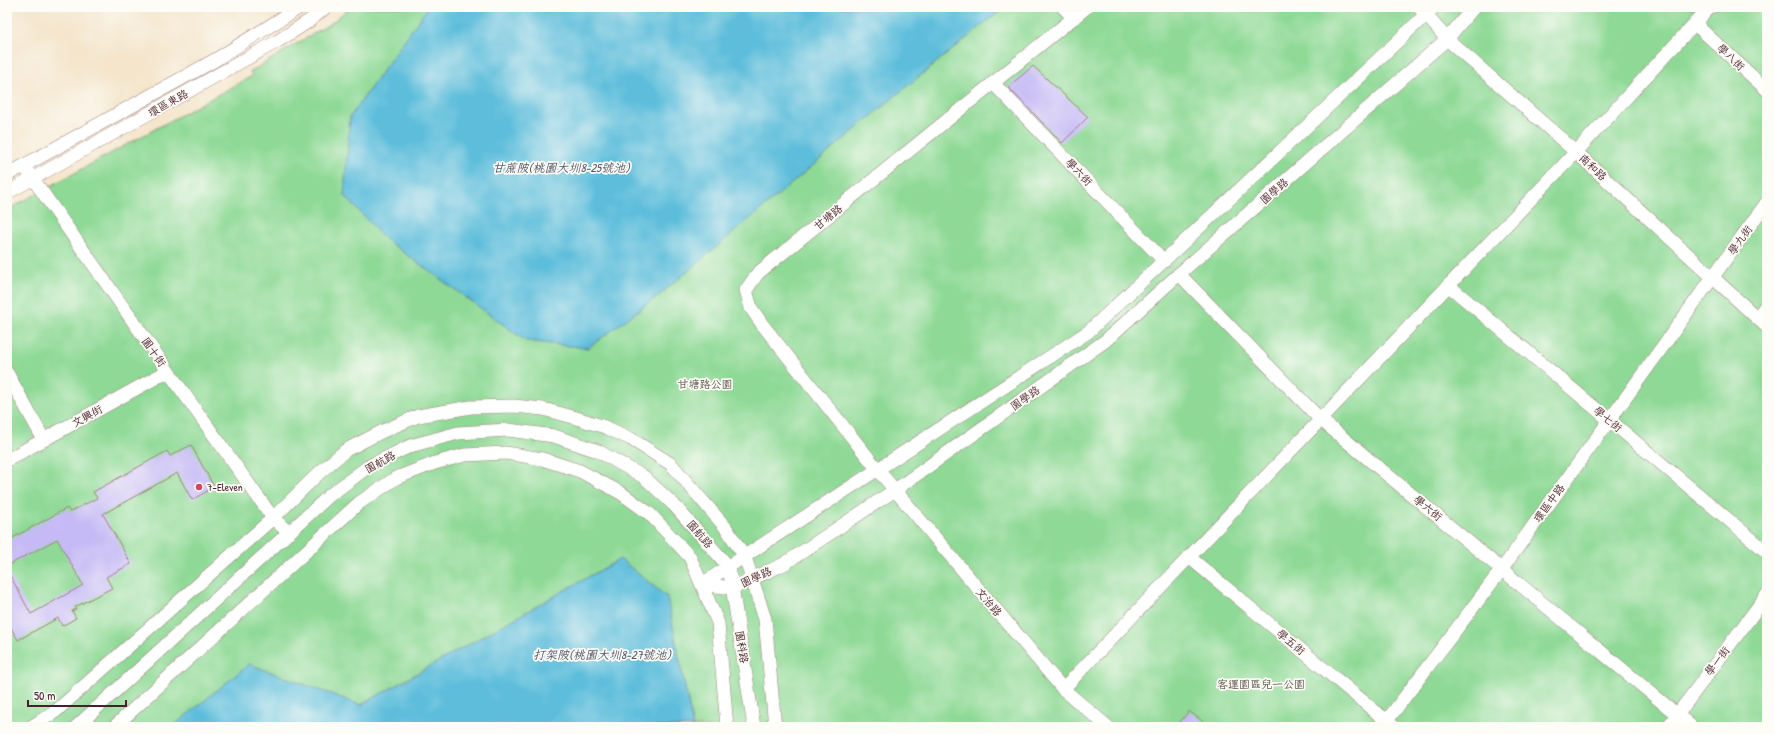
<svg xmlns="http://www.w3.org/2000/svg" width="1774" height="734" font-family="'Patrick Hand','LXGW WenKai TC',sans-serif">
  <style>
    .green { fill: #8ed995; stroke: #6c7c60 }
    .water { fill: #5dbddb; stroke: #546e83 }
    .building { fill: #c5baf5 }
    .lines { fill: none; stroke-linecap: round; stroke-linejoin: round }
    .minor-casing { stroke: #9f827b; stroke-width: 14 }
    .minor { stroke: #fff; stroke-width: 13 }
    .poi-dot { fill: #d1495b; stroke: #fdfcf7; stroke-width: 1.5 }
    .labels { text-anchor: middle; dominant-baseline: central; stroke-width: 3.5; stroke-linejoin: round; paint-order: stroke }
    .street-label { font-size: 11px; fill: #4a1f2b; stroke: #fdfcf7 }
    .park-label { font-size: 11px; fill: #5e574b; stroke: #fdfcf7 }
    .poi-label { font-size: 11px; fill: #4a1f2b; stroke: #fdfcf7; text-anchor: start }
    .water-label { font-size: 12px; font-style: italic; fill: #515669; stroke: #fdfcf7 }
  </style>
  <rect width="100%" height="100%" fill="#fdfcf7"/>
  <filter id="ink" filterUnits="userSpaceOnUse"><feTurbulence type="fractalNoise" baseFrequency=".025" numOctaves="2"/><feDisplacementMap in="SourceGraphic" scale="8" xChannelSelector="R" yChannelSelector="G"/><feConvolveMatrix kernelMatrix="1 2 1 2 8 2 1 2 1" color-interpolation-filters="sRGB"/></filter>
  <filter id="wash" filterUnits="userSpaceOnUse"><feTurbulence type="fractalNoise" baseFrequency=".012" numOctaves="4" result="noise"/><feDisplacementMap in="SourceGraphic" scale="16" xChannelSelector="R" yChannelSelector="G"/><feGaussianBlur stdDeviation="0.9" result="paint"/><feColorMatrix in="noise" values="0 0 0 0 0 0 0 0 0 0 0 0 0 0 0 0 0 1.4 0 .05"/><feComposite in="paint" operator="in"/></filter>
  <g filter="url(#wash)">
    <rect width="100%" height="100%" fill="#f4e5cb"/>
    <!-- green -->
    <path class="green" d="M 350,7 L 1767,7 L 1767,727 L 7,727 L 7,210 L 252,76 L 250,72 L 334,21 Z"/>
    <!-- water -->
    <g class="water">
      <path d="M 428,7 L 1005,7 L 894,97 L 663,292 L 588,348 L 526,341 L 385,239 L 344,195 L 350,117 Z"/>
      <path d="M 620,559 L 667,597 L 693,727 L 172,727 L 249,664 L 361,705 Z"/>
    </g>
    <g id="blocks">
      <!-- building -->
      <g class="building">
        <path d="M 1033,66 L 1088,117 L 1062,143 L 1008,87 Z"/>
        <path d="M 191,445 L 214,487 L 192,500 L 177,473 L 103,514 L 131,564 L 106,577 L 112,588 L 75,607 L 76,609 L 72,611 L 76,618 L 62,626 L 58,618 L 18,640 L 7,621 L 7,570 L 31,614 L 83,585 L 57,539 L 7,566 L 7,541 L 67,508 L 70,512 L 97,498 L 93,492 L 167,451 L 170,456 Z"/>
        <path d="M 1189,711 L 1210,727 L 1176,727 Z"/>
      </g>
    </g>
  </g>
  <g filter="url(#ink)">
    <use href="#blocks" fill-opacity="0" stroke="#9f827b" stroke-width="1"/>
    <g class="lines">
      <defs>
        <g id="minor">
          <path d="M 1063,7 L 1074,18"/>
          <path d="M 1087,7 L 758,273 L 746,290 L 751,308 L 762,324 L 878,470 L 1063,689 L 1108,727"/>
          <path d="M 1419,7 L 1447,39 L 1576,152 L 1767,327"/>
          <path d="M 1695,24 L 1767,90"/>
          <path d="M 993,83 L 1164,261"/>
          <path d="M 24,166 L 168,371 L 273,518 L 289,533"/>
          <path d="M 7,175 L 215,60 L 300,7"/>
          <path d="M 7,193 L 278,41 L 309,21 L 326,7"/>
          <path d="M 1179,274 L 1320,419 L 1692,727"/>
          <path d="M 1448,285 L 1767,552"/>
          <path d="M 1757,318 L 1767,304"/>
          <path d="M 7,373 L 44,440"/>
          <path d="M 7,460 L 168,371"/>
          <path d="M 1189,557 L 1394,727"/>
          <path d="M 702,584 L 732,588 L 784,564 L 895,490 L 1105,341 L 1179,274 L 1447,39 L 1474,7"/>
          <path d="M 702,584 L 1088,332 L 1434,7"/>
          <path d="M 1063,689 L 1576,152 L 1710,7"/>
          <path d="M 31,727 L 56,711 L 273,518 L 319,473 L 346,450 L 383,431 L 418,416 L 471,407 L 514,406 L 543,409 L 573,417 L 605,427 L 631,439 L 671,464 L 726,528 L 745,557 L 765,619 L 775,727"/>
          <path d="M 76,727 L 330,495 L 369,466 L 410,446 L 458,433 L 508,430 L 554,436 L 598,451 L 644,477 L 674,505 L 729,567 L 754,727"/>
          <path d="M 114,727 L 359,503 L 396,478 L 435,463 L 465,455 L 506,453 L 542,459 L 580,471 L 621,493 L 650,514 L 690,557 L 718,623 L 727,727"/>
          <path d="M 1382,727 L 1502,569 L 1767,202"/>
          <path d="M 1668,727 L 1767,595"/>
        </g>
      </defs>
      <!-- minor casing -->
      <use href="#minor" class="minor-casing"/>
      <!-- minor -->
      <use href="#minor" class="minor"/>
    </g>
  </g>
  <!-- markers -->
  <circle class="poi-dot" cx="199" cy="487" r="4"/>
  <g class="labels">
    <!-- street labels -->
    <g class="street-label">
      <text transform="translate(1731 57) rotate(43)">學八街</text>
      <text transform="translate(168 103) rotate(-29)">環區東路</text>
      <text transform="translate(1593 167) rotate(43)">南和路</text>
      <text transform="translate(1079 172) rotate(46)">學六街</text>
      <text transform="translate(1274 191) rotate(-41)">園學路</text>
      <text transform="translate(828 217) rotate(-39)">甘塘路</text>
      <text transform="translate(1740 240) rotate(-55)">學九街</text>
      <text transform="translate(154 352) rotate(55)">園十街</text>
      <text transform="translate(1025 398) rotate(-35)">園學路</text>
      <text transform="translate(87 416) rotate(-29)">文興街</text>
      <text transform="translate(1608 419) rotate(40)">學七街</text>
      <text transform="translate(380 462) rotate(-29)">園航路</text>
      <text transform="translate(1549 503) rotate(-54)">環區中路</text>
      <text transform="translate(1428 508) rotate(39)">學六街</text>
      <text transform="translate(700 534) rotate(49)">園航路</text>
      <text transform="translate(756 577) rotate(-25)">園學路</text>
      <text transform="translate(989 602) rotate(50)">文治路</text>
      <text transform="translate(1291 642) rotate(40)">學五街</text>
      <text transform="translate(742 647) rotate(81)">園科路</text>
      <text transform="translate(1717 661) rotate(-53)">學一街</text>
    </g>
    <!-- park labels -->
    <g class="park-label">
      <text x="705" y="384">甘塘路公園</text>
      <text x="1261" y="684">客運園區兒一公園</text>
    </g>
    <!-- poi labels -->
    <g class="poi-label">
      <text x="207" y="487">7-Eleven</text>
    </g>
    <!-- water labels -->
    <g class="water-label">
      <text x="561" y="167">甘蔗陂(桃園大圳8-25號池)</text>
      <text x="602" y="654">打架陂(桃園大圳8-27號池)</text>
    </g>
  </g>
  <!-- margin -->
  <rect width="1774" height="734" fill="none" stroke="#fdfcf7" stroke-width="24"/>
  <!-- scale -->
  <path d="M28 700v6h98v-6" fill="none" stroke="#4a1f2b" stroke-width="2"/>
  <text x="34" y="700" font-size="12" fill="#4a1f2b" stroke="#fdfcf7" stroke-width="3" paint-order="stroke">50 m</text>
</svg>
